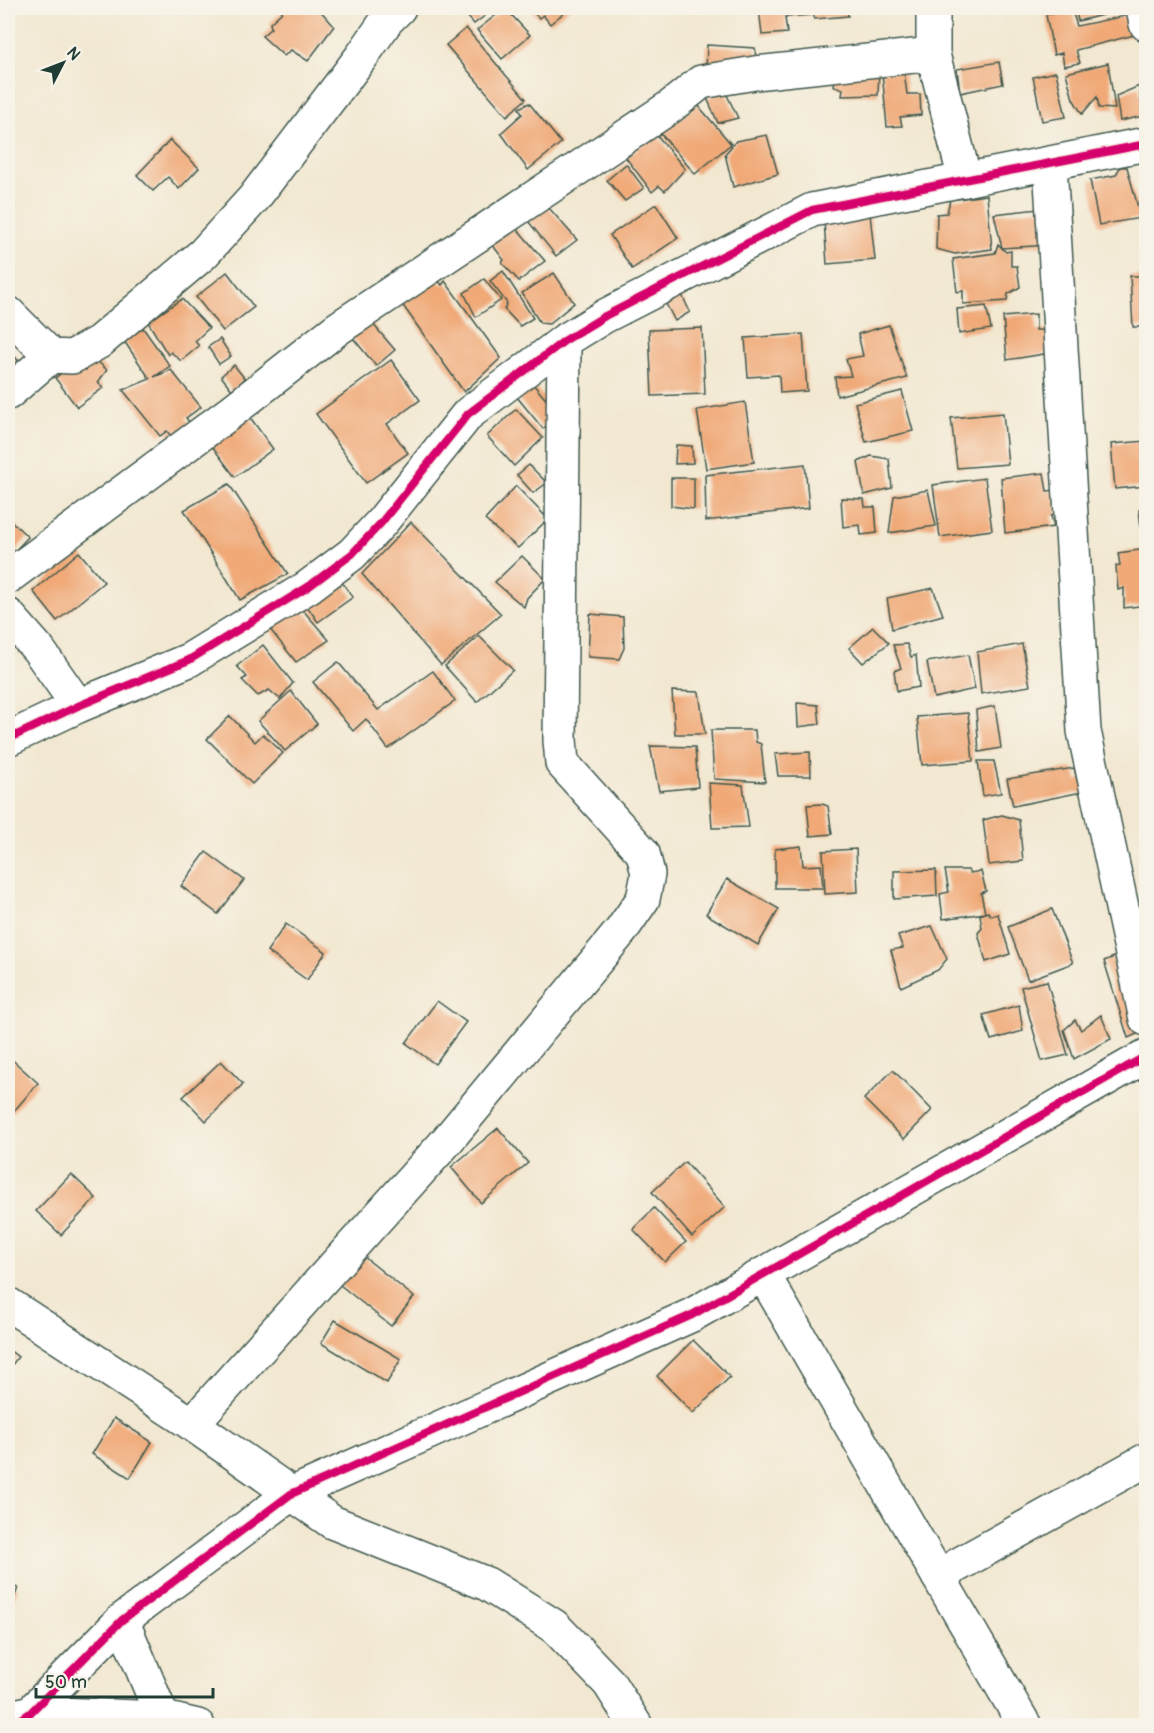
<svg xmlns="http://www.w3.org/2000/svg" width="1154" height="1733" font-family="Pangolin,sans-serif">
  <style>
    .building { fill: #f0a977 }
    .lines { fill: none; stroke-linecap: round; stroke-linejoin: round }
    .minor-casing { stroke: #3f574c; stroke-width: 36 }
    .minor { stroke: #fff; stroke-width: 33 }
    .cycleway-casing { stroke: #f7f3e8; stroke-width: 11 }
    .cycleway { stroke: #d6006c; stroke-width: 8 }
  </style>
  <rect width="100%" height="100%" fill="#f7f3e8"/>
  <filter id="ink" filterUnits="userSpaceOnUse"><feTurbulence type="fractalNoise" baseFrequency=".0167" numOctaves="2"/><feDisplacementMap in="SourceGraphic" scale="12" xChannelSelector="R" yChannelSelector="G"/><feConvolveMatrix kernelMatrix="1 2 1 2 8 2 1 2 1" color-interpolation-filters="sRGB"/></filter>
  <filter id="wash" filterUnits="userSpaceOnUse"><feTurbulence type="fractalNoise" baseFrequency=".008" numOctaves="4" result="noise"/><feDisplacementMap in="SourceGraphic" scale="24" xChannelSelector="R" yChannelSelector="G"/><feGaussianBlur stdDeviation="1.35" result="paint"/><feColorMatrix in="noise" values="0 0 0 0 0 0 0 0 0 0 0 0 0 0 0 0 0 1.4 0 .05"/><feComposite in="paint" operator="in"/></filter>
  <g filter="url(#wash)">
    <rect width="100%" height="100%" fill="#f2e8d1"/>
    <g id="blocks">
      <!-- building -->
      <g class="building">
        <path d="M 284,8 L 318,8 L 334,26 L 308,61 L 291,50 L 284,56 L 262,36 L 271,28 L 270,23 L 281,13 Z"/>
        <path d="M 460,8 L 495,8 L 474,24 Z"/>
        <path d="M 505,8 L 530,35 L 502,59 L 477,30 Z"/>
        <path d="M 531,8 L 570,8 L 550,24 L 543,15 L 539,18 L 530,9 Z"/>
        <path d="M 759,8 L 811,8 L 811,15 L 785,17 L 787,33 L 762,35 Z"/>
        <path d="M 814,8 L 847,8 L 848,16 L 814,19 Z"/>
        <path d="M 964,8 L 995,8 L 995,11 L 964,9 Z"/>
        <path d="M 1071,8 L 1077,26 L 1139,13 L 1146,32 L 1076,50 L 1080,63 L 1064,66 L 1062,53 L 1054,55 L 1046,15 Z"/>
        <path d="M 1075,8 L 1131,8 L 1078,21 Z"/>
        <path d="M 466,28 L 526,99 L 507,116 L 446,45 Z"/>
        <path d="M 707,45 L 755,48 L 758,60 L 706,71 Z"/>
        <path d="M 999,62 L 1003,84 L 960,93 L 957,69 Z"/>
        <path d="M 1108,63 L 1115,109 L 1099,108 L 1097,97 L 1082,114 L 1073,99 L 1066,73 Z"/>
        <path d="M 836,69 L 879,70 L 878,95 L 842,96 L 843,89 L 834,86 Z"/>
        <path d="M 882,71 L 904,72 L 907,94 L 920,94 L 921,115 L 900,117 L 902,126 L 887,127 Z"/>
        <path d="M 1056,72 L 1066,117 L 1042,121 L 1033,77 Z"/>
        <path d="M 1139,86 L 1143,116 L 1120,121 L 1116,96 Z"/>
        <path d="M 725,91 L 738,118 L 718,123 L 707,98 Z"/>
        <path d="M 529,103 L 561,143 L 528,170 L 501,133 L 522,114 L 519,108 Z"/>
        <path d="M 697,104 L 731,144 L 695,174 L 661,134 Z"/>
        <path d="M 656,134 L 685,169 L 665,191 L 659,186 L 652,192 L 626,158 Z"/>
        <path d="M 767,135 L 778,174 L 733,187 L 725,154 L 736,141 Z"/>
        <path d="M 170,140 L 199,168 L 179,189 L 168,177 L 153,191 L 137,175 Z"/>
        <path d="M 626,164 L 644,188 L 625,201 L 607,180 Z"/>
        <path d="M 1120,167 L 1127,167 L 1141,218 L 1099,225 L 1090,180 L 1116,175 Z"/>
        <path d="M 987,195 L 992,249 L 955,254 L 936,249 L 937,214 L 947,213 L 950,200 Z"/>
        <path d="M 656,204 L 678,238 L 632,269 L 610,235 Z"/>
        <path d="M 546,207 L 550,209 L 577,240 L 556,256 L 528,221 Z"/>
        <path d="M 1048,208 L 1051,245 L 1002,248 L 994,214 Z"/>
        <path d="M 870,214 L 875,260 L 827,264 L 824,221 Z"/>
        <path d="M 513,224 L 545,261 L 519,281 L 502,263 L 504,260 L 491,243 Z"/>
        <path d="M 998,244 L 1006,252 L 1011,251 L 1011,266 L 1017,266 L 1020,287 L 1008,294 L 1007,301 L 963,304 L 963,291 L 957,292 L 953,259 L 995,253 Z"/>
        <path d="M 503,271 L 533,318 L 520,326 L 504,309 L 507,303 L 490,281 Z"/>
        <path d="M 227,272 L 254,307 L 223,331 L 196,297 Z"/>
        <path d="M 554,273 L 574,303 L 549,324 L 540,323 L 522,293 Z"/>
        <path d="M 1130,276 L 1146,276 L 1146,327 L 1133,327 Z"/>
        <path d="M 435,277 L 442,285 L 445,281 L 501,358 L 464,392 L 399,300 Z"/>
        <path d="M 484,279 L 501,300 L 476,317 L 464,293 Z"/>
        <path d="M 682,295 L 690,312 L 675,321 L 665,302 Z"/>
        <path d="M 182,299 L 209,328 L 195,341 L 199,346 L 181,361 L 171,352 L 168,355 L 148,322 Z"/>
        <path d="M 986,306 L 991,329 L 959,334 L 957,309 Z"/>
        <path d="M 1036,314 L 1036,330 L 1054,330 L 1056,352 L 1007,360 L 1003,317 Z"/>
        <path d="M 367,317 L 395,350 L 376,366 L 348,332 Z"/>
        <path d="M 889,325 L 907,378 L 837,396 L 835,377 L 851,376 L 846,359 L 863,356 L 858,334 Z"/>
        <path d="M 143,328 L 170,366 L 154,377 L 171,370 L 201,407 L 186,418 L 190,423 L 172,438 L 167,431 L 160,436 L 123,390 L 150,379 L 124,341 Z"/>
        <path d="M 702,328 L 705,394 L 652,396 L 649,330 Z"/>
        <path d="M 803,334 L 807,391 L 780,393 L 779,375 L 748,377 L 745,338 Z"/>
        <path d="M 220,339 L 231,356 L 219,364 L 208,347 Z"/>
        <path d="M 8,348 L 20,363 L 8,374 Z"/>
        <path d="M 95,359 L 107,370 L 98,382 L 103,388 L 77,407 L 55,378 L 79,360 L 86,370 Z"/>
        <path d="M 391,360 L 420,400 L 387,424 L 408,453 L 366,483 L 316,414 Z"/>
        <path d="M 234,365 L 245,379 L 232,390 L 221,376 Z"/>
        <path d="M 533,384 L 558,414 L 543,429 L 517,397 Z"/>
        <path d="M 902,391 L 913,431 L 866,442 L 855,403 Z"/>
        <path d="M 745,402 L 754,462 L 706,469 L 697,410 Z"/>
        <path d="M 516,409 L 543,438 L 514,466 L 487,436 Z"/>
        <path d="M 247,413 L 273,449 L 235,477 L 208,441 Z"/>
        <path d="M 1003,413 L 1008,464 L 957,468 L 951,418 Z"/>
        <path d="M 1146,441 L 1146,486 L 1115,489 L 1111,444 Z"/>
        <path d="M 676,445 L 692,446 L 693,463 L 675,464 Z"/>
        <path d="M 871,456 L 889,459 L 892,488 L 864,495 L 858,462 Z"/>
        <path d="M 805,464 L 809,508 L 706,521 L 705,475 Z"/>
        <path d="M 529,465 L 547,483 L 533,493 L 517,475 Z"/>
        <path d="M 1044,473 L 1047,491 L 1057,490 L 1057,514 L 1051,516 L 1054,527 L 1005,533 L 1001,478 Z"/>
        <path d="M 671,478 L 694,478 L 694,509 L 671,506 Z"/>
        <path d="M 985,478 L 992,530 L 940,537 L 933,485 Z"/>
        <path d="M 229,484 L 288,574 L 240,600 L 184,510 Z"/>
        <path d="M 516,486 L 548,519 L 518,548 L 485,520 Z"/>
        <path d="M 928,490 L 936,526 L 889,533 L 894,496 Z"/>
        <path d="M 841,498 L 864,499 L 865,507 L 875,507 L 877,533 L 861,535 L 860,525 L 843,527 Z"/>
        <path d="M 1139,510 L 1146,511 L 1146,536 L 1142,536 Z"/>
        <path d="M 8,518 L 28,537 L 13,553 L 8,548 Z"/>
        <path d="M 411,522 L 501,614 L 441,665 L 362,574 Z"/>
        <path d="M 1146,549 L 1146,605 L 1124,608 L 1124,588 L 1118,590 L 1116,566 L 1120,565 L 1118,553 Z"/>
        <path d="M 79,552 L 104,582 L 57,621 L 33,591 Z"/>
        <path d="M 522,556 L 545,579 L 527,598 L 524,607 L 495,582 Z"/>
        <path d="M 340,580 L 353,597 L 318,622 L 305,603 Z"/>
        <path d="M 933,588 L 943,615 L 892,629 L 887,598 Z"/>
        <path d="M 301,608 L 329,640 L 296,662 L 269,628 Z"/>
        <path d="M 590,614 L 623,617 L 624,648 L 619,659 L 588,657 Z"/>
        <path d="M 873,627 L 889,643 L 863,663 L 849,648 Z"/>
        <path d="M 479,636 L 513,670 L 477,702 L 445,666 Z"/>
        <path d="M 907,644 L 911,657 L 916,655 L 919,687 L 897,691 L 894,671 L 901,668 L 893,645 Z"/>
        <path d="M 1022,644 L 1030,686 L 981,694 L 977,652 Z"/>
        <path d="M 263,645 L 293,683 L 280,699 L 269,690 L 258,696 L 242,680 L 247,677 L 237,666 Z"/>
        <path d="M 968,655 L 975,689 L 934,698 L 927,662 Z"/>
        <path d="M 338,662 L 378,710 L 433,671 L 455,701 L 388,749 L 366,719 L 353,731 L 313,682 Z"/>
        <path d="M 291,691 L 317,724 L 285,751 L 258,721 Z"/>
        <path d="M 672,691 L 699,692 L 705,734 L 675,734 Z"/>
        <path d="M 797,703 L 818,705 L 820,724 L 798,727 Z"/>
        <path d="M 995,706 L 1001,748 L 979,752 L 976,710 Z"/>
        <path d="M 968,713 L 973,761 L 922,765 L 917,717 Z"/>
        <path d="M 230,716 L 255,742 L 263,734 L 283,753 L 252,784 L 207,739 Z"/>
        <path d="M 711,730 L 755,730 L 756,742 L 761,744 L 765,782 L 714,779 Z"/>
        <path d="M 650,746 L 695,747 L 698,787 L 659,791 Z"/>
        <path d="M 810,752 L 811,776 L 778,776 L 775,754 Z"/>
        <path d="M 978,761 L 994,761 L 1001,793 L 983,796 Z"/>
        <path d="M 1074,768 L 1077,780 L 1084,779 L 1087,791 L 1013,806 L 1007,779 Z"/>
        <path d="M 709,783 L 743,785 L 749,827 L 712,828 Z"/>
        <path d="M 822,804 L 828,806 L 832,834 L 810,836 L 807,805 Z"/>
        <path d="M 1002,815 L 1019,820 L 1023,861 L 989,865 L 983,820 Z"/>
        <path d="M 801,846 L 803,866 L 821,865 L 823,888 L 775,888 L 775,849 Z"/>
        <path d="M 856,849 L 858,892 L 825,894 L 823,851 Z"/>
        <path d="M 206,852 L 244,880 L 218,914 L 181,886 Z"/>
        <path d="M 936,870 L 937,896 L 894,899 L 894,871 Z"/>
        <path d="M 945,870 L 968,870 L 970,873 L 981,871 L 986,891 L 981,893 L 985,913 L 943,919 L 940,894 L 949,892 Z"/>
        <path d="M 727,879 L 779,909 L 758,945 L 706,914 Z"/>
        <path d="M 1052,909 L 1073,963 L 1028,980 L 1008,927 Z"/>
        <path d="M 988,912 L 991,916 L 998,914 L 1010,954 L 986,962 L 978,933 L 982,928 L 980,915 Z"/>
        <path d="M 286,924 L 326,952 L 307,980 L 267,951 Z"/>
        <path d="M 932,926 L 947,959 L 938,970 L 901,987 L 891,950 L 903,948 L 898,936 Z"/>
        <path d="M 1124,953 L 1146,1030 L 1128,1038 L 1104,961 Z"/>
        <path d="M 1047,981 L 1068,1055 L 1042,1061 L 1021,987 Z"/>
        <path d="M 437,1001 L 466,1022 L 435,1064 L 406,1043 Z"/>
        <path d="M 1019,1005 L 1023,1031 L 991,1040 L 983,1015 Z"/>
        <path d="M 1101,1015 L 1111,1039 L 1074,1059 L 1064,1030 L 1075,1020 L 1081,1030 Z"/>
        <path d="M 8,1056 L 38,1083 L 8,1118 Z"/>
        <path d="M 221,1061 L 243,1084 L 206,1121 L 183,1097 Z"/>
        <path d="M 893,1070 L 932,1110 L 904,1139 L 864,1099 Z"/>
        <path d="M 498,1128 L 528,1163 L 481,1203 L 451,1167 Z"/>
        <path d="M 685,1162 L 725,1207 L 692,1237 L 652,1192 Z"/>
        <path d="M 71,1174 L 96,1198 L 61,1235 L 36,1211 Z"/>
        <path d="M 654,1208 L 686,1242 L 665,1262 L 633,1229 Z"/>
        <path d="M 363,1256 L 414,1297 L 391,1326 L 340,1285 Z"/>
        <path d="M 335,1320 L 401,1359 L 387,1383 L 321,1343 Z"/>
        <path d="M 693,1340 L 730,1377 L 693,1413 L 657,1376 Z"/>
        <path d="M 8,1349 L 18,1357 L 8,1370 Z"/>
        <path d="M 114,1418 L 152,1442 L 130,1478 L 92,1454 Z"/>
        <path d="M 8,1585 L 18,1588 L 10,1609 L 8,1608 Z"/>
      </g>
    </g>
  </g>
  <g filter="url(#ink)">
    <use href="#blocks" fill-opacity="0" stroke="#3f574c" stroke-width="1.5"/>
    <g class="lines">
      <defs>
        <g id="minor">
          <path d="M 933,8 L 933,54 L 965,180"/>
          <path d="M 1143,8 L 1146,24"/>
          <path d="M 1050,164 L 1084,731 L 1146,1019"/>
          <path d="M 8,313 L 51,356 L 72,357 L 99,342 L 203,254 L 254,198 L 362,56 L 387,20 L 399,8"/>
          <path d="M 8,393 L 51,356"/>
          <path d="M 8,577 L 227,415 L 337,329 L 670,107 L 701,82 L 755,73 L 933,54"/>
          <path d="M 8,615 L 38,649 L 78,706"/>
          <path d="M 8,739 L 78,706 L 189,660 L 308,587 L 352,554 L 381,523 L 468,414 L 564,341 L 605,316 L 812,210 L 1146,144"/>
          <path d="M 763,1274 L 1025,1726"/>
          <path d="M 8,1304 L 192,1424 L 332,1522 L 487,1584 L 554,1626 L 609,1683 L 636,1726"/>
          <path d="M 192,1424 L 445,1143 L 621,931 L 643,899 L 648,874 L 643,853 L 562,763 L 560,740 L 564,341"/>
          <path d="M 938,1576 L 1146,1460"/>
          <path d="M 122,1620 L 166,1726"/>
          <path d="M 18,1715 L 30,1713 L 164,1718 L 198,1726"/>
          <path d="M 11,1726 L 30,1713 L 122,1620 L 291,1494 L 692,1315 L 1146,1056"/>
        </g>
      </defs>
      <!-- minor casing -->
      <use href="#minor" class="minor-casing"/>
      <!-- minor -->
      <use href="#minor" class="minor"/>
      <defs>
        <g id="cycleway">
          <path d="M 8,739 L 78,706 L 189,660 L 308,587 L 352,554 L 381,523 L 468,414 L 564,341 L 605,316 L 812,210 L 1146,144"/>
          <path d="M 11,1726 L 30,1713 L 122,1620 L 291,1494 L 692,1315 L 1146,1056"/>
        </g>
      </defs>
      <!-- cycleway casing -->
      <use href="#cycleway" class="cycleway-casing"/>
      <!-- cycleway -->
      <use href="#cycleway" class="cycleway"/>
    </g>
  </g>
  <!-- margin -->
  <rect width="1154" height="1733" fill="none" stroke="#f7f3e8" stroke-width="30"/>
  <!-- north arrow -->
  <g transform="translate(63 63) rotate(48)" stroke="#f7f3e8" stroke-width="4.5" paint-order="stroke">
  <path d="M0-4.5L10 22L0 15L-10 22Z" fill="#1f3d34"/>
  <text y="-9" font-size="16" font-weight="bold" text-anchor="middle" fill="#1f3d34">N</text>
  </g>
  <!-- scale -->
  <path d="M36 1688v9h177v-9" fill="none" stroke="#1f3d34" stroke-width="3"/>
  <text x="45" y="1688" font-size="18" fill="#1f3d34" stroke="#f7f3e8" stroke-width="4.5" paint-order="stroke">50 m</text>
</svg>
